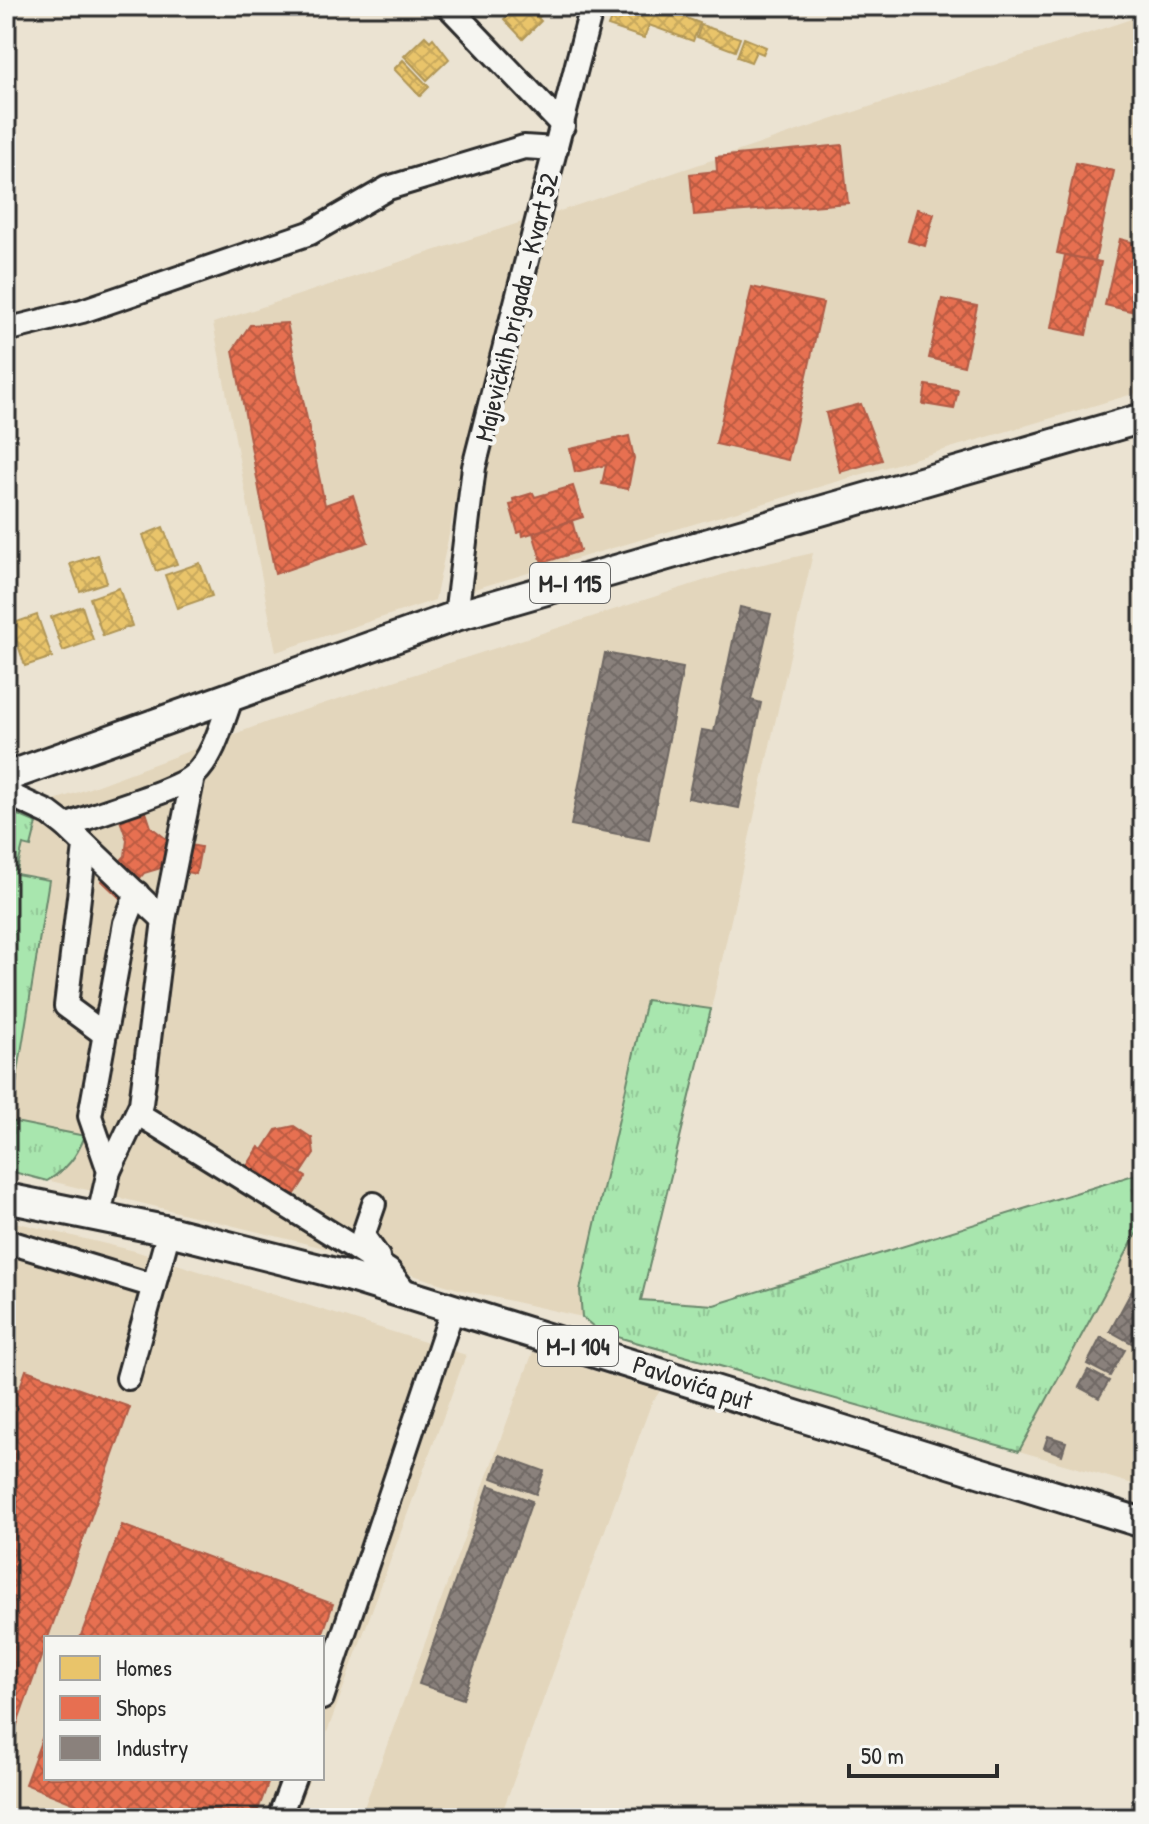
<svg xmlns="http://www.w3.org/2000/svg" width="1149" height="1824" font-family="'Patrick Hand',sans-serif">
  <style>
    .built { fill: #e3d6bc }
    .grass { fill: url(#grass-tufts); stroke: #6a886c; stroke-width: 2 }
    .homes { fill: url(#homes-cross-hatch); stroke: #b09657; stroke-width: 2 }
    .shops { fill: url(#shops-cross-hatch); stroke: #af5b46; stroke-width: 2 }
    .industry { fill: url(#industry-cross-hatch); stroke: #6e6764; stroke-width: 2 }
    .lines { fill: none; stroke-linecap: round; stroke-linejoin: round }
    .minor-casing { stroke: #2b2b2b; stroke-width: 28 }
    .major-casing { stroke: #2b2b2b; stroke-width: 34 }
    .minor { stroke: #f6f6f2; stroke-width: 22 }
    .major { stroke: #f6f6f2; stroke-width: 28 }
    .labels { text-anchor: middle; dominant-baseline: central; stroke-width: 8; stroke-linejoin: round; paint-order: stroke }
    .shield { fill: #f6f6f2; stroke: #686867; stroke-width: 2 }
    .shield-label { font-size: 24px; font-weight: bold; fill: #2b2b2b }
    .street-label { font-size: 26px; fill: #2b2b2b; stroke: #f6f6f2 }
  </style>
  <defs>
    <pattern id="grass-tufts" width="24" height="20" patternUnits="userSpaceOnUse" patternTransform="scale(2)"><rect width="24" height="20" fill="#a8e6ae"/><path d="M3 7l-1-3M5 7V3M7 7l1-3M15 17l-1-3M17 17v-4M19 17l1-3" fill="none" stroke="#91c596"/></pattern>
    <pattern id="homes-cross-hatch" width="8" height="8" patternUnits="userSpaceOnUse" patternTransform="scale(2)"><rect width="8" height="8" fill="#e9c46a"/><path d="M0 0l8 8M0 8l8-8" fill="none" stroke="#c8a95c"/></pattern>
    <pattern id="shops-cross-hatch" width="8" height="8" patternUnits="userSpaceOnUse" patternTransform="scale(2)"><rect width="8" height="8" fill="#e76f51"/><path d="M0 0l8 8M0 8l8-8" fill="none" stroke="#bb5b43"/></pattern>
    <pattern id="industry-cross-hatch" width="8" height="8" patternUnits="userSpaceOnUse" patternTransform="scale(2)"><rect width="8" height="8" fill="#8a817c"/><path d="M0 0l8 8M0 8l8-8" fill="none" stroke="#716a66"/></pattern>
  </defs>
  <rect width="100%" height="100%" fill="#ebe3d2"/>
  <filter id="ink" filterUnits="userSpaceOnUse"><feTurbulence type="fractalNoise" baseFrequency=".0125" numOctaves="2"/><feDisplacementMap in="SourceGraphic" scale="16" xChannelSelector="R" yChannelSelector="G"/><feConvolveMatrix kernelMatrix="1 2 1 2 8 2 1 2 1" color-interpolation-filters="sRGB"/></filter>
  <g filter="url(#ink)">
    <!-- built -->
    <g class="built">
      <path d="M 1143,15 L 1143,391 L 471,590 L 485,475 L 554,213 Z"/>
      <path d="M 528,220 L 467,450 L 435,600 L 276,652 L 213,323 Z"/>
      <path d="M 813,553 L 711,1009 L 646,1000 L 580,1290 L 582,1317 L 462,1290 L 324,1248 L 6,1170 L 6,810 L 14,813 L 79,792 L 270,721 L 740,569 Z"/>
      <path d="M 6,1220 L 135,1251 L 466,1355 L 322,1746 L 322,1638 L 46,1638 L 46,1778 L 310,1778 L 295,1818 L 6,1818 Z"/>
      <path d="M 1143,1222 L 1143,1487 L 1019,1451 Z"/>
      <path d="M 533,1352 L 660,1391 L 651,1404 L 500,1818 L 360,1818 Z"/>
    </g>
    <!-- grass -->
    <g class="grass">
      <path d="M 6,810 L 37,823 L 31,847 L 23,845 L 16,874 L 49,880 L 10,1121 L 85,1136 C 76,1158 67,1169 47,1181 L 6,1170 Z"/>
      <path d="M 646,1000 L 711,1009 L 641,1300 L 714,1305 L 1143,1172 L 1143,1222 L 1019,1451 L 600,1332 L 582,1317 L 580,1290 Z"/>
    </g>
    <!-- homes -->
    <g class="homes">
      <path d="M 502,6 L 544,6 L 546,11 L 538,18 L 541,21 L 523,39 L 504,19 L 510,14 Z"/>
      <path d="M 616,6 L 653,6 L 700,23 L 693,41 L 649,25 L 644,38 L 608,26 Z"/>
      <path d="M 701,25 L 740,38 L 735,51 L 697,37 Z"/>
      <path d="M 425,36 L 430,41 L 433,38 L 449,59 L 427,80 L 404,56 Z"/>
      <path d="M 744,38 L 766,47 L 763,54 L 756,51 L 751,62 L 737,57 Z"/>
      <path d="M 403,60 L 429,87 L 420,96 L 394,69 Z"/>
      <path d="M 163,527 L 177,564 L 156,571 L 143,535 Z"/>
      <path d="M 98,555 L 107,582 L 80,591 L 70,564 Z"/>
      <path d="M 200,563 L 212,596 L 177,608 L 165,575 Z"/>
      <path d="M 119,588 L 132,626 L 103,636 L 90,598 Z"/>
      <path d="M 82,606 L 93,640 L 63,651 L 51,617 Z"/>
      <path d="M 37,615 L 52,657 L 25,666 L 11,624 Z"/>
      <path d="M 6,650 L 13,667 L 6,670 Z"/>
    </g>
    <!-- shops -->
    <g class="shops">
      <path d="M 842,145 L 848,203 L 694,215 L 690,174 L 717,171 L 716,157 Z"/>
      <path d="M 1076,163 L 1114,171 L 1095,261 L 1057,253 Z"/>
      <path d="M 917,209 L 934,214 L 925,246 L 908,241 Z"/>
      <path d="M 1120,239 L 1143,245 L 1143,314 L 1105,305 Z"/>
      <path d="M 1065,255 L 1101,262 L 1086,335 L 1051,328 Z"/>
      <path d="M 752,287 L 823,303 L 788,460 L 716,444 Z"/>
      <path d="M 942,299 L 977,306 L 964,366 L 929,358 Z"/>
      <path d="M 287,323 L 325,505 L 353,495 L 368,542 L 275,574 L 233,350 L 250,325 Z"/>
      <path d="M 926,385 L 958,390 L 954,409 L 923,404 Z"/>
      <path d="M 861,404 L 882,460 L 840,472 L 826,413 Z"/>
      <path d="M 629,436 L 634,458 L 628,489 L 602,484 L 606,465 L 575,472 L 570,449 Z"/>
      <path d="M 573,486 L 583,517 L 523,536 L 522,531 L 518,533 L 510,505 L 514,504 L 513,499 L 533,493 L 535,497 Z"/>
      <path d="M 572,521 L 580,551 L 542,563 L 533,533 Z"/>
      <path d="M 140,794 L 151,827 L 169,841 L 201,847 L 196,874 L 164,867 L 144,873 L 122,900 L 102,881 L 125,856 L 127,840 L 114,803 Z"/>
      <path d="M 294,1126 L 312,1138 L 314,1154 L 301,1174 L 263,1150 L 276,1130 Z"/>
      <path d="M 259,1147 L 306,1177 L 283,1212 L 237,1182 Z"/>
      <path d="M 26,1370 L 130,1407 L 9,1747 L 6,1746 L 6,1385 L 19,1390 Z"/>
      <path d="M 122,1525 L 333,1604 L 321,1638 L 80,1638 Z"/>
      <path d="M 46,1728 L 46,1778 L 270,1778 L 255,1818 L 110,1818 L 25,1784 Z"/>
    </g>
    <!-- industry -->
    <g class="industry">
      <path d="M 740,607 L 771,614 L 751,700 L 761,703 L 739,808 L 688,798 L 702,730 L 714,732 Z"/>
      <path d="M 605,653 L 683,668 L 649,840 L 571,825 Z"/>
      <path d="M 1143,1270 L 1143,1334 L 1137,1346 L 1110,1331 Z"/>
      <path d="M 1101,1337 L 1125,1350 L 1110,1376 L 1087,1364 Z"/>
      <path d="M 1088,1370 L 1109,1381 L 1099,1398 L 1079,1387 Z"/>
      <path d="M 1048,1436 L 1066,1442 L 1062,1455 L 1044,1448 Z"/>
      <path d="M 500,1455 L 544,1471 L 536,1494 L 492,1478 Z"/>
      <path d="M 489,1485 L 532,1501 L 463,1699 L 419,1684 Z"/>
    </g>
    <g class="lines">
      <defs>
        <g id="minor">
          <path d="M 448,6 L 563,126"/>
          <path d="M 6,330 L 82,311 L 310,233 L 388,188 L 524,147 L 556,149"/>
          <path d="M 456,616 L 474,467 L 592,6"/>
          <path d="M 6,793 L 49,813 L 66,826 C 95,813 175,792 194,775 C 214,757 223,720 232,696"/>
          <path d="M 66,826 L 164,920 L 193,776"/>
          <path d="M 85,847 L 66,1006 L 104,1034"/>
          <path d="M 137,1113 L 353,1247 L 389,1271 L 407,1294"/>
          <path d="M 109,1171 L 90,1116 L 125,923 L 137,893"/>
          <path d="M 374,1204 L 363,1236 L 378,1257"/>
          <path d="M 99,1215 L 109,1171 L 141,1104 L 164,920"/>
          <path d="M 6,1241 L 154,1286"/>
          <path d="M 128,1378 L 169,1231"/>
          <path d="M 322,1698 L 453,1308"/>
          <path d="M 279,1818 L 294,1778"/>
        </g>
        <g id="major">
          <path d="M 6,777 L 456,616 L 1143,418"/>
          <path d="M 6,1198 L 169,1231 L 347,1276 L 1143,1523"/>
        </g>
      </defs>
      <!-- minor casing -->
      <use href="#minor" class="minor-casing"/>
      <!-- major casing -->
      <use href="#major" class="major-casing"/>
      <!-- minor -->
      <use href="#minor" class="minor"/>
      <!-- major -->
      <use href="#major" class="major"/>
    </g>
  </g>
  <g class="labels">
    <!-- shield labels -->
    <g class="shield">
      <rect x="530" y="563" width="80" height="40" rx="6"/>
      <rect x="538" y="1326" width="80" height="40" rx="6"/>
    </g>
    <g class="shield-label">
      <text x="570" y="583">M-I 115</text>
      <text x="578" y="1346">M-I 104</text>
    </g>
    <!-- street labels -->
    <g class="street-label">
      <text transform="translate(516 307) rotate(-76)">Majevičkih brigada - Kvart 52</text>
      <text transform="translate(693 1382) rotate(18)">Pavlovića put</text>
    </g>
  </g>
  <!-- margin -->
  <rect width="1149" height="1824" fill="none" stroke="#f6f6f2" stroke-width="32"/>
  <rect x="16" y="16" width="1117" height="1792" fill="none" stroke="#2b2b2b" stroke-width="3" filter="url(#ink)"/>
  <!-- legend -->
  <rect x="44" y="1636" width="280" height="144" fill="#f6f6f2" stroke="#a5a5a2" stroke-width="2"/>
  <rect x="60" y="1656" width="40" height="24" fill="#e9c46a" stroke="#a5a5a2" stroke-width="2"/>
  <text x="116" y="1676" font-size="24" fill="#2b2b2b">Homes</text>
  <rect x="60" y="1696" width="40" height="24" fill="#e76f51" stroke="#a5a5a2" stroke-width="2"/>
  <text x="116" y="1716" font-size="24" fill="#2b2b2b">Shops</text>
  <rect x="60" y="1736" width="40" height="24" fill="#8a817c" stroke="#a5a5a2" stroke-width="2"/>
  <text x="116" y="1756" font-size="24" fill="#2b2b2b">Industry</text>
  <!-- scale -->
  <path d="M849 1764v12h148v-12" fill="none" stroke="#2b2b2b" stroke-width="4"/>
  <text x="861" y="1764" font-size="24" fill="#2b2b2b" stroke="#f6f6f2" stroke-width="6" paint-order="stroke">50 m</text>
</svg>
